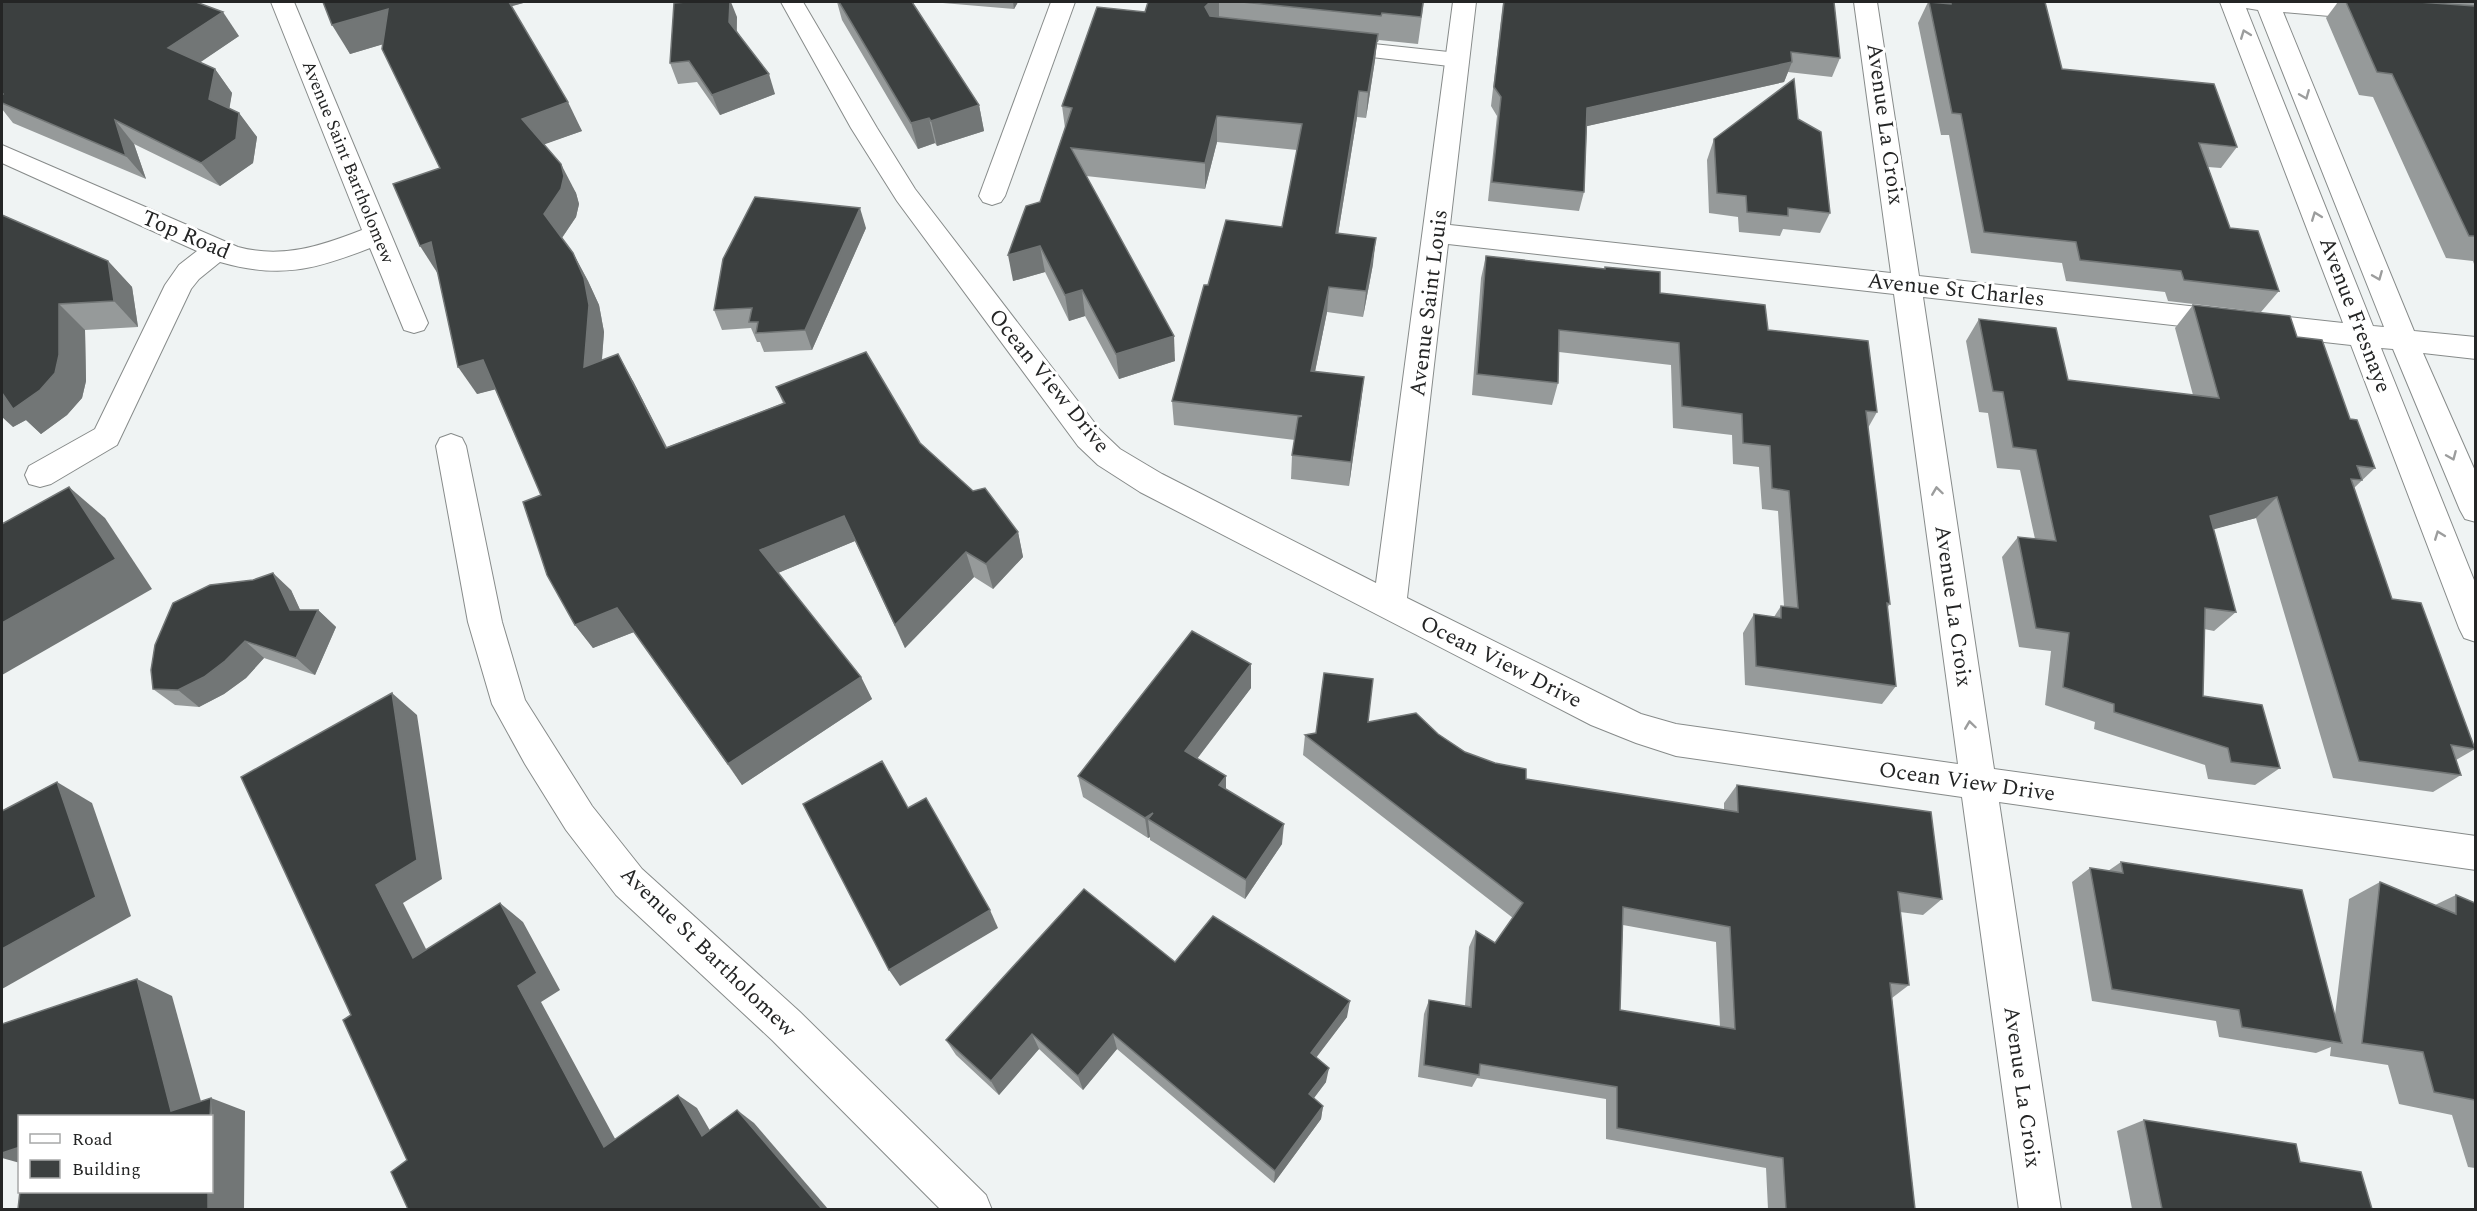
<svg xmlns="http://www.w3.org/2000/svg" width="2477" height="1211" font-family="Spectral,serif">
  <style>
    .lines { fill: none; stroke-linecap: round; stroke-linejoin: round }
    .service-casing { stroke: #878b8a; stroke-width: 2 }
    .minor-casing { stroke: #878b8a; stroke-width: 2 }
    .service { fill: #fff; fill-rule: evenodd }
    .minor { fill: #fff; fill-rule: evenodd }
    .wall { fill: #969a9a; fill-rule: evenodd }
    .shaded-wall { fill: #727676 }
    .building { fill: #3c4040; stroke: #727676; stroke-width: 1.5; fill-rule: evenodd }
    .oneway { stroke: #9c9d9d }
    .labels { text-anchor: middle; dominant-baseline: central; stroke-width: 6; stroke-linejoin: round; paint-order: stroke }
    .far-street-label { font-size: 18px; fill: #242525; stroke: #fff }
    .street-label { font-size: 22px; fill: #242525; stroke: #fff }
  </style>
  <rect width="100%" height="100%" fill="#eff3f3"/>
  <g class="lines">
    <defs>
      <path id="service" d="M 1336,40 L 1458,53 L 1466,55 L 1469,60 L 1466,65 L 1458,67 L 1328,52 L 1325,47 L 1328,42 Z"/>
      <g id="minor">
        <path d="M 271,2 L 294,2 L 428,323 L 424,330 L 414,333 L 404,330 L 370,248 C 314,270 279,279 220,262 L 199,279 L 191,289 L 117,445 L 51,484 L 40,487 L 29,484 L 25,475 L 29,466 L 95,429 L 165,285 L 179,265 L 197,251 L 2,163 L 2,145 L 238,247 C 282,259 321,246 362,230 Z"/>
        <path d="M 781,2 L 803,2 L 877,128 L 915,189 L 1100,430 L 1120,449 L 1162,474 L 1376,583 L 1453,2 L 1476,2 L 1450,225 L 1891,273 L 1854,2 L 1877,2 L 1919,276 L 2343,323 L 2220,2 L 2326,2 L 2384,8 L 2388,13 L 2384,18 L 2376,20 L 2283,12 L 2414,331 L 2476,337 L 2476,359 L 2423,353 L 2476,473 L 2476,522 L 2465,519 L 2460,510 L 2393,349 L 2381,348 L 2476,585 L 2476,642 L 2464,638 L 2459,628 L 2351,345 L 1923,297 L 1994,769 L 2476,836 L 2476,870 L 1999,802 L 2061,1210 L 2019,1210 L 1962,797 L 1676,756 L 1636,743 L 1591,725 L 1140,492 L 1098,465 L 1078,446 L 897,201 L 851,128 ZM 2246,8 L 2258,10 L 2384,327 L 2373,326 ZM 1448,244 L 1894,294 L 1958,764 L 1676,724 L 1641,714 L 1407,598 Z"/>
        <path d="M 1051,2 L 1075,2 L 1005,196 L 1001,202 L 992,205 L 983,202 L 979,196 Z"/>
        <path d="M 451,434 L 462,438 L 466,446 L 502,622 L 525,700 L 592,806 L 642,869 L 800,1012 L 986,1195 L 992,1210 L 941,1210 L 772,1040 L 616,895 L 566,830 L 525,764 L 492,704 L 468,622 L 436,446 L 440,438 Z"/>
      </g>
    </defs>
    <!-- service casing -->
    <use href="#service" class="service-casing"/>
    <!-- minor casing -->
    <use href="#minor" class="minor-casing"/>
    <!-- service -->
    <use href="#service" class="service"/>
    <!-- minor -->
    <use href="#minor" class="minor"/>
  </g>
  <!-- wall -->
  <g class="wall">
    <path d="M 2,2 L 239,36 L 200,62 L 215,69 L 232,93 L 229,108 L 239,113 L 257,137 L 253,163 L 220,186 L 134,144 L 146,179 L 13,123 L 2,109 Z"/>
    <path d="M 323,2 L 527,2 L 511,6 L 582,131 L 544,144 L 576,193 L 579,204 L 576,217 L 562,238 L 573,253 L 588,281 L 599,305 L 604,332 L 602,360 L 633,381 L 667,447 L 783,403 L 776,387 L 920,443 L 1018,532 L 1023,557 L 993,589 L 974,577 L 905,648 L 855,541 L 778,573 L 861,677 L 872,699 L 742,785 L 634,632 L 593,648 L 575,625 L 541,495 L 495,389 L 477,394 L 440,168 L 383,44 L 350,54 Z"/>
    <path d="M 837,2 L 912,2 L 979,105 L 984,131 L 937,146 L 935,143 L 918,149 L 842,20 Z"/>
    <path d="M 931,2 L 1018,2 L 1014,9 Z"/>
    <path d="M 1148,2 L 1424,2 L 1418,44 L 1379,40 L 1378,42 L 1377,42 L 1375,60 L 1366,118 L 1357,117 L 1338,234 L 1373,264 L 1363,317 L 1327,312 L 1315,372 L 1364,377 L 1349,486 L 1291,479 L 1292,455 L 1295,440 L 1174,425 L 1172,401 L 1208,285 L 1282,227 L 1297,150 L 1217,142 L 1205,189 L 1086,176 L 1175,361 L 1119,379 L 1085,316 L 1069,321 L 1045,272 L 1013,281 L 1065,128 L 1062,106 L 1145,12 Z"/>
    <path d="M 1503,2 L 1834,2 L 1840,58 L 1832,77 L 1788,72 L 1784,82 L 1587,126 L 1584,192 L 1579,211 L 1488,201 L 1497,116 L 1491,106 Z"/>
    <path d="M 1928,2 L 2045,2 L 2062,69 L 2237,147 L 2221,168 L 2208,167 L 2230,228 L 2279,291 L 2261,312 L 2168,301 L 2165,292 L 2066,281 L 2062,263 L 1971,253 L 1949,135 L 1941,135 L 1918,23 Z"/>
    <path d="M 2338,2 L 2475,2 L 2475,267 L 2473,261 L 2446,258 L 2373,97 L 2359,95 L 2326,18 Z"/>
    <path d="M 737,17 L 737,31 L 775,94 L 720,115 L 697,82 L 678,84 L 670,63 Z"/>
    <path d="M 1798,119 L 1830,213 L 1820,233 L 1783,229 L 1780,236 L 1739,232 L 1738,217 L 1709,213 L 1707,160 L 1714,139 Z"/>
    <path d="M 2,215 L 108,261 L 132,287 L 138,327 L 85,330 L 86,381 L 82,398 L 67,415 L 41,434 L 26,420 L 13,427 Z"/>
    <path d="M 866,228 L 812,350 L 764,352 L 760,342 L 757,342 L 751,328 L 722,330 L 714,310 Z"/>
    <path d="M 1486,256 L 1605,269 L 1605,267 L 1660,293 L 1768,330 L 1877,412 L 1868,428 L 1890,604 L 1887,608 L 1896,686 L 1882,704 L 1745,685 L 1743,633 L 1754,614 L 1774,617 L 1781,606 L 1784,606 L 1778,511 L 1762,509 L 1759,467 L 1733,464 L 1732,435 L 1673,428 L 1671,365 L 1559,352 L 1558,383 L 1552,405 L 1472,395 L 1481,278 Z"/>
    <path d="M 2193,305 L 2297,337 L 2350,419 L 2375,468 L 2354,488 L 2392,599 L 2475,749 L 2456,760 L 2461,775 L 2433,792 L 2333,778 L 2256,518 L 2213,529 L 2236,612 L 2214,631 L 2204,629 L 2203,696 L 2280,768 L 2255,785 L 2208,779 L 2205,765 L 2094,729 L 2095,722 L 2045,705 L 2051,651 L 2019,647 L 2002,557 L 2018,537 L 2035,539 L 2020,470 L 1997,468 L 1988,413 L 1979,412 L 1966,341 L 1979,319 L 2068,380 L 2193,395 L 2175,328 Z"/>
    <path d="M 291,590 L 300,610 L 318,610 L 336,627 L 315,675 L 264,658 L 246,678 L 224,694 L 199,707 L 175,705 L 153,689 Z"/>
    <path d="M 1251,688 L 1197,759 L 1226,776 L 1226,789 L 1282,844 L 1245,899 L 1150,840 L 1150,837 L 1148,838 L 1083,797 L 1078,776 Z"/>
    <path d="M 1368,722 L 1438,734 L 1465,752 L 1526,779 L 1724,810 L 1724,803 L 1737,785 L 1942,899 L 1923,915 L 1900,912 L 1909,985 L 1892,998 L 1915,1209 L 1768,1209 L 1766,1168 L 1606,1139 L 1606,1099 L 1477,1078 L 1472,1087 L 1418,1077 L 1424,1014 L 1429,1000 L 1465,1006 L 1469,947 L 1476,931 L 1495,943 L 1513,918 L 1303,755 L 1305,735 ZM 1623,925 L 1716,942 L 1720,1027 L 1620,1010 Z"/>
    <path d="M 2121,862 L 2335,1015 L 2349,899 L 2380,882 L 2435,905 L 2456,895 L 2475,903 L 2475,1168 L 2468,1167 L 2452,1115 L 2399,1104 L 2388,1065 L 2330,1056 L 2331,1047 L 2316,1053 L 2219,1037 L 2216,1021 L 2092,1001 L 2072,882 L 2090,868 L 2108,871 Z"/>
    <path d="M 1175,962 L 1347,1017 L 1316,1058 L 1326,1082 L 1314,1098 L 1323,1106 L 1321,1119 L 1274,1183 L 1117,1049 L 1083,1090 L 1039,1049 L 999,1095 L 956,1055 L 946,1040 Z"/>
    <path d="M 2144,1120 L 2300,1162 L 2372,1209 L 2132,1209 L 2117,1131 Z"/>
  </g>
  <!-- shaded-wall -->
  <g class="shaded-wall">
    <path d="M 506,2 L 527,2 L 509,7 Z"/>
    <path d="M 730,2 L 731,2 L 737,17 L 736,42 L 729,22 Z"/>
    <path d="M 1013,2 L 1018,2 L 1014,9 Z"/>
    <path d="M 1210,2 L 1219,2 L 1219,26 L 1210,28 L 1205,7 Z"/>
    <path d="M 388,9 L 404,38 L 350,54 L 332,25 Z"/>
    <path d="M 223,12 L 239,36 L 186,72 L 168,48 Z"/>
    <path d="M 1378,34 L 1375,60 L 1366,118 L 1368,92 Z"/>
    <path d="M 1792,62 L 1784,82 L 1583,127 L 1587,108 Z"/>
    <path d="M 215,69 L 232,93 L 227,123 L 209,99 Z"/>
    <path d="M 769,74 L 775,94 L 720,115 L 712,95 Z"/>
    <path d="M 1359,91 L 1357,117 L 1334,259 L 1336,233 Z"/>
    <path d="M 568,102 L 582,131 L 537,147 L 522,119 Z"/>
    <path d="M 979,105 L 984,131 L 937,146 L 931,121 Z"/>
    <path d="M 239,113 L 257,137 L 253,163 L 220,186 L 201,163 Z"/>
    <path d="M 1217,116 L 1217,142 L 1205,189 L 1205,163 Z"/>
    <path d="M 929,118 L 935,143 L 918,149 L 911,123 Z"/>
    <path d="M 115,120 L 134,144 L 146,179 L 126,156 Z"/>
    <path d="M 561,164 L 576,193 L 579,204 L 576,217 L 559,242 L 544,214 Z"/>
    <path d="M 860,208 L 866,228 L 812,350 L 805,330 Z"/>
    <path d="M 1376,238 L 1373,264 L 1363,317 L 1366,291 Z"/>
    <path d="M 431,242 L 438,274 L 420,246 Z"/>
    <path d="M 1040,246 L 1045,272 L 1013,281 L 1008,255 Z"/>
    <path d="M 573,253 L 588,281 L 599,305 L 604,332 L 599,394 L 584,367 Z"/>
    <path d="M 108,261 L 132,287 L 138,327 L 114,301 Z"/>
    <path d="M 1329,287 L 1327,312 L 1310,396 L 1311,371 Z"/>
    <path d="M 1082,290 L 1085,316 L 1069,321 L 1065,295 Z"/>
    <path d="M 59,304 L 85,330 L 86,381 L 82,398 L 67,415 L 41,434 L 26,420 L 13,427 L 2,417 L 2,393 Z"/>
    <path d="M 1174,336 L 1175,361 L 1119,379 L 1116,354 Z"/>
    <path d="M 618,354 L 633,381 L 680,474 L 666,448 Z"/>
    <path d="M 483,360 L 501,388 L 477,394 L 458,367 Z"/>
    <path d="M 1364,377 L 1361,402 L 1349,486 L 1351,462 Z"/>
    <path d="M 69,487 L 105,518 L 152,589 L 2,675 L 2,623 Z"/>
    <path d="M 2277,497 L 2256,518 L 2189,536 L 2210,516 Z"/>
    <path d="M 844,516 L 855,541 L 773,575 L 760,550 Z"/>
    <path d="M 1018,532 L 1023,557 L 993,589 L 986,564 Z"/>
    <path d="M 966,552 L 974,577 L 905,648 L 895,625 Z"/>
    <path d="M 273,573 L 291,590 L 308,627 L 290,610 Z"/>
    <path d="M 617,608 L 634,632 L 593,648 L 575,625 Z"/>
    <path d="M 318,610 L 336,627 L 315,675 L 296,658 Z"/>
    <path d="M 245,641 L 264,658 L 246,678 L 224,694 L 199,707 L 178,690 Z"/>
    <path d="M 1251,664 L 1251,688 L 1186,773 L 1185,751 Z"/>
    <path d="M 861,677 L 872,699 L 742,785 L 728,764 Z"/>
    <path d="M 392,693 L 417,715 L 442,879 L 403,903 L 439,975 L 413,958 L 376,885 Z"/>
    <path d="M 1226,776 L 1226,797 L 1219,785 Z"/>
    <path d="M 57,782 L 92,803 L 131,916 L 2,989 L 2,949 Z"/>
    <path d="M 1153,813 L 1148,819 L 1150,837 L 1148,838 L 1145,818 Z"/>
    <path d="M 1284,824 L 1282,844 L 1245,899 L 1246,880 Z"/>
    <path d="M 500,903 L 523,922 L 560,990 L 541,1002 L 626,1159 L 604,1147 L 518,986 Z"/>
    <path d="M 990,910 L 998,928 L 900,986 L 889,970 Z"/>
    <path d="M 137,979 L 172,996 L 205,1116 L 171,1111 Z"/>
    <path d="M 1350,1001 L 1347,1017 L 1308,1068 L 1311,1053 Z"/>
    <path d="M 1032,1034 L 1039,1049 L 999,1095 L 991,1081 Z"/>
    <path d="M 1113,1034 L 1117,1049 L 1083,1090 L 1078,1076 Z"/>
    <path d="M 1329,1068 L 1326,1082 L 1307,1107 L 1309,1094 Z"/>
    <path d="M 678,1095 L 697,1108 L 720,1148 L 702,1136 Z"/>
    <path d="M 211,1098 L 245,1111 L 244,1209 L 208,1209 L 208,1191 L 212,1191 Z"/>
    <path d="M 1323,1106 L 1321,1119 L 1274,1183 L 1275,1171 Z"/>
    <path d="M 737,1110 L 754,1123 L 828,1209 L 822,1209 Z"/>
    <path d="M 20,1147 L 20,1163 L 2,1158 L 2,1153 Z"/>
  </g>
  <!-- building -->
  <g class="building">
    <path d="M 2,2 L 196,2 L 223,12 L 168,48 L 215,69 L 209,99 L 239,113 L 236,139 L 201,163 L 115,120 L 126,156 L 2,103 L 2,95 L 3,94 L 2,93 Z"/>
    <path d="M 323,2 L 509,2 L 568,102 L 522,119 L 561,164 L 564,176 L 561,189 L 544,214 L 573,253 L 584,278 L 589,305 L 584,367 L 618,354 L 666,448 L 785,403 L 776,387 L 866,352 L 920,443 L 973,491 L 985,488 L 1018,532 L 986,564 L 966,552 L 895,625 L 844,516 L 760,550 L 861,677 L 728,764 L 617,608 L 575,625 L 547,575 L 523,502 L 541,495 L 483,360 L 458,367 L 431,242 L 420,246 L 393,184 L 440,168 L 382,49 L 388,9 L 332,25 Z"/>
    <path d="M 686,2 L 730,2 L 729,22 L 769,74 L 712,95 L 689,61 L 670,63 L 674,3 Z"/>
    <path d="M 839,2 L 912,2 L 979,105 L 931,121 L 929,118 L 911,123 Z"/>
    <path d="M 1148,2 L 1210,2 L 1205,7 L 1210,16 L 1378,34 L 1368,92 L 1359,91 L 1336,233 L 1376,238 L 1366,291 L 1329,287 L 1311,371 L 1364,377 L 1351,462 L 1292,455 L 1298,417 L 1302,416 L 1172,401 L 1204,285 L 1208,285 L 1226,220 L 1282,227 L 1302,124 L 1217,116 L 1205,163 L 1071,148 L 1174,336 L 1116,354 L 1082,290 L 1065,295 L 1040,246 L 1008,255 L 1026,206 L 1040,202 L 1072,108 L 1062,106 L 1097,7 L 1145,12 Z"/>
    <path d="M 1242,2 L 1423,2 L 1421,17 L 1382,13 L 1381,16 Z"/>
    <path d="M 1504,2 L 1834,2 L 1840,58 L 1791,52 L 1792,62 L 1587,108 L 1584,192 L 1492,182 L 1501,97 L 1494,87 Z"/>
    <path d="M 1929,2 L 1951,4 L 1951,2 L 2045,2 L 2062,69 L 2214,84 L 2237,147 L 2199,143 L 2230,228 L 2258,231 L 2279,291 L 2184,280 L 2181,271 L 2080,260 L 2076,242 L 1984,232 L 1961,114 L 1952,113 Z"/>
    <path d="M 2346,2 L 2419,2 L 2475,6 L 2475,236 L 2469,236 L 2392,74 L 2377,72 Z"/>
    <path d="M 1794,79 L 1798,119 L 1821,132 L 1830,213 L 1788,208 L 1788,216 L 1747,212 L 1746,196 L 1717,193 L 1714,139 Z"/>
    <path d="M 755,197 L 860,208 L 805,330 L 756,333 L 758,322 L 749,322 L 752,308 L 714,310 L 723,259 Z"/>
    <path d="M 2,215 L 108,261 L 114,301 L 59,304 L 59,355 L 55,373 L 40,390 L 13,409 L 2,393 Z"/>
    <path d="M 1486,256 L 1605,269 L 1605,267 L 1660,272 L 1660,293 L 1765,305 L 1768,330 L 1868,341 L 1877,412 L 1866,411 L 1890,604 L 1887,603 L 1896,686 L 1756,666 L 1754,614 L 1781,618 L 1781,606 L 1798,608 L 1789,491 L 1772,488 L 1770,446 L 1743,443 L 1742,414 L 1682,406 L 1679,343 L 1559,330 L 1558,383 L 1477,374 Z"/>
    <path d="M 2193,305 L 2290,316 L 2297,337 L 2322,340 L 2350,419 L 2357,420 L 2375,468 L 2357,466 L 2362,480 L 2351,479 L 2392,599 L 2421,603 L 2475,749 L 2451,745 L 2461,775 L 2359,761 L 2277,497 L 2210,516 L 2236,612 L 2205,608 L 2203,696 L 2262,705 L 2280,768 L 2231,762 L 2228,748 L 2114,712 L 2114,704 L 2063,687 L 2069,633 L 2036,628 L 2018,537 L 2056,541 L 2036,450 L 2013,447 L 2003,392 L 1993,391 L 1979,319 L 2056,328 L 2068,380 L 2219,398 Z"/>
    <path d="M 69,487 L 116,559 L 2,623 L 2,524 Z"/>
    <path d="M 273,573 L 290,610 L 318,610 L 296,658 L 245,641 L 225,661 L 204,677 L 178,690 L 153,689 L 151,670 L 155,645 L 173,603 L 210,585 L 253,580 Z"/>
    <path d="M 1192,631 L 1251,664 L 1185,751 L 1226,776 L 1219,785 L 1284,824 L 1246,880 L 1148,819 L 1153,813 L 1145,818 L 1078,776 Z"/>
    <path d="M 1324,673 L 1373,679 L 1368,722 L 1416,713 L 1438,734 L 1465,752 L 1495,763 L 1526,769 L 1526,779 L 1738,812 L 1737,785 L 1931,812 L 1942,899 L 1898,892 L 1909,985 L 1890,983 L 1915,1209 L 1786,1209 L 1783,1158 L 1617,1128 L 1617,1087 L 1480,1064 L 1479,1075 L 1424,1065 L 1429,1000 L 1471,1007 L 1476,931 L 1495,943 L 1523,903 L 1305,735 L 1316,733 ZM 1623,907 L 1730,927 L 1735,1029 L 1620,1010 Z"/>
    <path d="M 392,693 L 417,860 L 376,885 L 413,958 L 500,903 L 537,973 L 518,986 L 604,1147 L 678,1095 L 702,1136 L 737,1110 L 822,1209 L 408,1209 L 391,1172 L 407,1160 L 343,1020 L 351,1015 L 241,777 Z"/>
    <path d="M 882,761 L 908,808 L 926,798 L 990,910 L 889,970 L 803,804 Z"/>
    <path d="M 57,782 L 96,897 L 2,949 L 2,811 Z"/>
    <path d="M 2121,862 L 2302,890 L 2342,1043 L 2242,1027 L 2239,1010 L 2112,989 L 2090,868 L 2123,873 Z"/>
    <path d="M 2380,882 L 2456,914 L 2456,895 L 2475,903 L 2475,1100 L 2434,1092 L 2423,1052 L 2362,1043 Z"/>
    <path d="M 1084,889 L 1175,962 L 1213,916 L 1350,1001 L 1311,1053 L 1329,1068 L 1309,1094 L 1323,1106 L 1275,1171 L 1113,1034 L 1078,1076 L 1032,1034 L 991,1081 L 946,1040 Z"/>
    <path d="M 137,979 L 171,1111 L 211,1098 L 210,1116 L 20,1116 L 20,1147 L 2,1153 L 2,1024 Z"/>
    <path d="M 2144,1120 L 2296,1144 L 2300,1162 L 2361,1172 L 2372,1209 L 2162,1209 Z"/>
    <path d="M 20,1191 L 208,1191 L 208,1209 L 18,1209 Z"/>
  </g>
  <!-- one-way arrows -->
  <defs><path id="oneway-chevron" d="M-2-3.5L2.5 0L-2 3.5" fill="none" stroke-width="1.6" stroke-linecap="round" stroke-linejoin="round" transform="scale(1.5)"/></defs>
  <g class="oneway">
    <use href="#oneway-chevron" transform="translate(2245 34) rotate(-111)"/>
    <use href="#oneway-chevron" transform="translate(2305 95) rotate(68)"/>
    <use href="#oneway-chevron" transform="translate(2316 216) rotate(-111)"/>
    <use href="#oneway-chevron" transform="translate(2378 276) rotate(68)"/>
    <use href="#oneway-chevron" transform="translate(2452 456) rotate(67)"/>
    <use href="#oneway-chevron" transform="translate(1937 491) rotate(-98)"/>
    <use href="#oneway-chevron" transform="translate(2439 535) rotate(-111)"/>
    <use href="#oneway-chevron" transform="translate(1970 725) rotate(-98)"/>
  </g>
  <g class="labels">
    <!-- far-street labels -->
    <g class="far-street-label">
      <text transform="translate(348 162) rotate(68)">Avenue Saint Bartholomew</text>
    </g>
    <!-- street labels -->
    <g class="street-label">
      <text transform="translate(1885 124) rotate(82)">Avenue La Croix</text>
      <text transform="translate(186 235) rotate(23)">Top Road</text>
      <text transform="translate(1956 290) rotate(6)">Avenue St Charles</text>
      <text transform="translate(1429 303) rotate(-83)">Avenue Saint Louis</text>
      <text transform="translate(2355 315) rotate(69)">Avenue Fresnaye</text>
      <text transform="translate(1049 381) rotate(51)">Ocean View Drive</text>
      <text transform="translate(1953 606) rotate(82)">Avenue La Croix</text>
      <text transform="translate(1501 662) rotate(27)">Ocean View Drive</text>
      <text transform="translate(1967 782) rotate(8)">Ocean View Drive</text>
      <text transform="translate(708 952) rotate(44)">Avenue St Bartholomew</text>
      <text transform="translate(2022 1087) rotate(82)">Avenue La Croix</text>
    </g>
  </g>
  <!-- border -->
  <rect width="2477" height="1211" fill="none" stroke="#242525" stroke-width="6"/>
  <!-- legend -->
  <rect x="18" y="1115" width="195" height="78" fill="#ffffff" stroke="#a7a8a8" stroke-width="1.5"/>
  <rect x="30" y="1134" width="30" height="9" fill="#ffffff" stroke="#a7a8a8" stroke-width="1.5"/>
  <text x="72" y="1145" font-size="18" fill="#242525">Road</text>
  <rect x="30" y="1160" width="30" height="18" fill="#3c4040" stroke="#a7a8a8" stroke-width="1.5"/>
  <text x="72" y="1175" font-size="18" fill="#242525">Building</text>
</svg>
